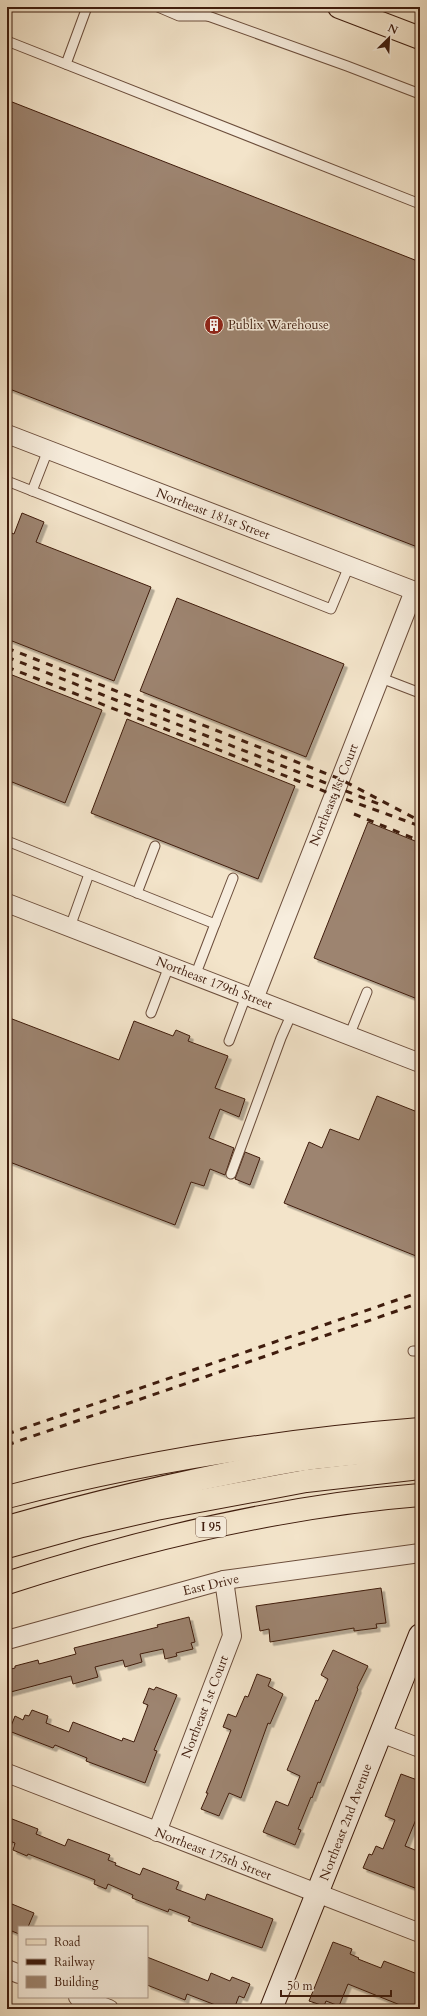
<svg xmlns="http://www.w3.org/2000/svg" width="427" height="2016" font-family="Cardo,serif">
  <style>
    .building { fill: #9d846f; stroke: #3f1c0d; filter: url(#shadow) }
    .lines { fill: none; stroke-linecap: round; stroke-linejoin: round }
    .lane-casing { stroke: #6c4e3c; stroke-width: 11 }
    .street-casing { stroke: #6c4e3c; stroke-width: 20 }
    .secondary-casing { stroke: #3f1c0d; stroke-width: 24 }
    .primary-casing { stroke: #3f1c0d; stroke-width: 24 }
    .highway-casing { stroke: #3f1c0d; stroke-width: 24 }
    .lane { stroke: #f7eddd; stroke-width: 9 }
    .street { stroke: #f7eddd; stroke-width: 18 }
    .secondary { stroke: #f7eddd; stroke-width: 22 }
    .primary { stroke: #f3e4ca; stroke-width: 22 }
    .highway { stroke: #f3e4ca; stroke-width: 22 }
    .rail { stroke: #3f1c0d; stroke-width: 3; stroke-dasharray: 7 7; stroke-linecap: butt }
    .labels { text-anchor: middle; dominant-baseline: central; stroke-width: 3; stroke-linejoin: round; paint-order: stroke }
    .shield { fill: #f7eddd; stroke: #765b4b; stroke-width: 1 }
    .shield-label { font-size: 12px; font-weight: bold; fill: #3f1c0d }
    .poi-label { font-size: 13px; fill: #3f1c0d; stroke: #f7eddd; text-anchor: start }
    .street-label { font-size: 13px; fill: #3f1c0d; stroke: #f7eddd }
  </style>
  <defs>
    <filter id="shadow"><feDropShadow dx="3.5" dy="3.5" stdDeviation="0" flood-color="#0004"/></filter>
  </defs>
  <rect width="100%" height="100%" fill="#f3e4ca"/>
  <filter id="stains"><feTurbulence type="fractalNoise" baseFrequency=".005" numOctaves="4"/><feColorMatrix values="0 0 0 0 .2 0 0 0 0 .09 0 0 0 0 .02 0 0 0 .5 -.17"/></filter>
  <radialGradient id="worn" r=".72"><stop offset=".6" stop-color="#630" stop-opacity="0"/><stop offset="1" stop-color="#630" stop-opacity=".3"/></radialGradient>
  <!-- building -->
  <g class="building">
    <path d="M 7,100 L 420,262 L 420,548 L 7,388 Z"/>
    <path d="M 22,513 L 44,522 L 36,542 L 151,587 L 114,681 L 7,639 L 7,531 L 14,534 Z"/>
    <path d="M 177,598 L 344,664 L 306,757 L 140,691 Z"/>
    <path d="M 7,673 L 102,710 L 65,803 L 7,780 Z"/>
    <path d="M 127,719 L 295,786 L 258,879 L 91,813 Z"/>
    <path d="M 368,822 L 420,843 L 420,1000 L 314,958 Z"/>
    <path d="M 7,1017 L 119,1060 L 134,1021 L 173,1036 L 176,1030 L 190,1036 L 188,1041 L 228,1056 L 215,1088 L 245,1099 L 239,1117 L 220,1109 L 209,1138 L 234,1148 L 225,1175 L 210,1169 L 204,1186 L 191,1182 L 175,1225 L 7,1161 Z"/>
    <path d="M 377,1096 L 420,1113 L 420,1248 L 416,1256 L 284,1203 L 309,1142 L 322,1148 L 330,1129 L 359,1140 Z"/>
    <path d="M 245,1152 L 260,1158 L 250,1185 L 235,1179 Z"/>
    <path d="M 381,1588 L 386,1623 L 376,1624 L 377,1628 L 354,1631 L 354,1628 L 270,1642 L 269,1629 L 260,1631 L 256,1606 Z"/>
    <path d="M 189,1617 L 195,1642 L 191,1643 L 193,1649 L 176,1653 L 177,1656 L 165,1659 L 163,1649 L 140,1654 L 142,1662 L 125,1667 L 123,1660 L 95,1667 L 98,1677 L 73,1684 L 71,1676 L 7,1693 L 7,1670 L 15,1668 L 15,1666 L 38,1660 L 39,1664 L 76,1654 L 74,1648 L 158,1627 L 157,1625 Z"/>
    <path d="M 333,1650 L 368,1666 L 357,1688 L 358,1689 L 320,1783 L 318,1782 L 312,1798 L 311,1797 L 298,1829 L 301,1830 L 295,1845 L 263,1832 L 276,1801 L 288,1806 L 300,1776 L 287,1770 L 316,1700 L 318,1701 L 328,1679 L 321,1675 Z"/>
    <path d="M 257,1674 L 271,1679 L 268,1686 L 283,1694 L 270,1724 L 268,1723 L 241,1798 L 229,1793 L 219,1816 L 201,1809 L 208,1793 L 206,1793 L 231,1730 L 223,1727 L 228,1714 L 236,1717 L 245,1696 L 248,1697 Z"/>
    <path d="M 156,1687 L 177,1695 L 154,1750 L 157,1751 L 145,1783 L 86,1761 L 87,1758 L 55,1745 L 53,1748 L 9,1731 L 15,1716 L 23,1720 L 25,1715 L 29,1716 L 32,1710 L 48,1716 L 46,1723 L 69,1732 L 73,1722 L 122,1741 L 123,1738 L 134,1742 L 148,1705 L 143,1703 L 146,1696 L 149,1688 L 154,1690 Z"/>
    <path d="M 401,1774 L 420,1781 L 420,1818 L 417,1817 L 405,1846 L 420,1852 L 420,1890 L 363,1868 L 369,1854 L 372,1855 L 376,1846 L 383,1849 L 395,1820 L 385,1816 Z"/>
    <path d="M 7,1817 L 38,1829 L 36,1834 L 65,1846 L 68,1839 L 110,1855 L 108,1860 L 116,1863 L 115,1865 L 140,1875 L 143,1868 L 179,1882 L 176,1889 L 205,1900 L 207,1894 L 273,1919 L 262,1948 L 188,1921 L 190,1917 L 169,1909 L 168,1912 L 132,1898 L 133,1895 L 108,1884 L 106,1889 L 94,1884 L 95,1880 L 85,1876 L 28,1854 L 27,1856 L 13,1850 L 15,1843 L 7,1840 Z"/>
    <path d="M 7,1902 L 34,1913 L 28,1927 L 19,1927 L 19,1934 L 7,1929 Z"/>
    <path d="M 333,1942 L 352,1949 L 350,1954 L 359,1958 L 358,1959 L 381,1968 L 384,1961 L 420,1975 L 420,2009 L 410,2009 L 348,1984 L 339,2006 L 326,2001 L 324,2006 L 309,2001 Z"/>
    <path d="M 147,1957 L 208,1981 L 211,1973 L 230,1981 L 232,1977 L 250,1984 L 244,1998 L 239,1996 L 234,2009 L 217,2009 L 218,2006 L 187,1994 L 185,2000 L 147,1985 Z"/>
  </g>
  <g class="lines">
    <defs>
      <g id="lane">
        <path d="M 158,7 L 179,16 L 208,16"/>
        <path d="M 196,7 L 208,16 L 347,66 L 420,94"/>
        <path d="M 7,41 L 420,204"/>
        <path d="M 66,64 L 87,7"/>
        <path d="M 7,481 L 331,609 L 349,566"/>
        <path d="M 32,491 L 48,450"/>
        <path d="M 381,678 L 420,693"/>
        <path d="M 7,841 L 215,924 L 233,878"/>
        <path d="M 137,893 L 155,846"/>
        <path d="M 70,927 L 89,874"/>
        <path d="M 195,976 L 215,924"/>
        <path d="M 151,1013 L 169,966"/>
        <path d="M 349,1036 L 367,992"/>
        <path d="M 229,1041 L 246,996"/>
        <path d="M 231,1174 L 281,1038 L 292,1013"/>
        <path d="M 413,1351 L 420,1351"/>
      </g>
      <g id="street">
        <path d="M 7,434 L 420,593"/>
        <path d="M 7,903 L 420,1063"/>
        <path d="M 254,999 L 414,591"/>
        <path d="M 7,1640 L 224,1580 L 420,1553"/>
        <path d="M 381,1733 L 420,1748"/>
        <path d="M 7,1773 L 420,1933"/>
        <path d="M 157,1832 L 232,1636 L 224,1580"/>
        <path d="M 7,1969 L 19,1974"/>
        <path d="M 78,1997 L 109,2009"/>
      </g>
      <path id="secondary" d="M 271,2009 L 420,1635"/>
      <path id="primary" d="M 339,7 L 420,38"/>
      <g id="highway">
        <path d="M 7,1497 C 142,1462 281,1440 420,1429"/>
        <path d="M 7,1527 C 103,1500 201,1477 299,1460 C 339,1454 380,1452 420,1449"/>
        <path d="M 7,1547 L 82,1526 L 156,1509 L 306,1481 L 420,1468"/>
        <path d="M 7,1583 C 141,1540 279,1506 420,1495"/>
      </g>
    </defs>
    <!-- lane casing -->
    <use href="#lane" class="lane-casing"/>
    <!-- street casing -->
    <use href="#street" class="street-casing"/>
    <!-- secondary casing -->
    <use href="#secondary" class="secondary-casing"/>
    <!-- primary casing -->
    <use href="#primary" class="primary-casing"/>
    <!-- highway casing -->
    <use href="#highway" class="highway-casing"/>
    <!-- lane -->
    <use href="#lane" class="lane"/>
    <!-- street -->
    <use href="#street" class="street"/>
    <!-- secondary -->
    <use href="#secondary" class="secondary"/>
    <!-- primary -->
    <use href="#primary" class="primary"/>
    <!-- highway -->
    <use href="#highway" class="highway"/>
    <!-- rail -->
    <g class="rail">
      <path d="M 7,648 L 340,779 L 420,821"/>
      <path d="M 7,657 L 379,804"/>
      <path d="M 7,667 L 334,795 L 420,826"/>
      <path d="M 354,814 L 420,841"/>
      <path d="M 7,1434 L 420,1292"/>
      <path d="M 7,1445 L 420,1303"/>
    </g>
  </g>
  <!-- icons -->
  <defs>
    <symbol id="building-disc" viewBox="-11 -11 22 22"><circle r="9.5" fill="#8f2418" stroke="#f7eddd"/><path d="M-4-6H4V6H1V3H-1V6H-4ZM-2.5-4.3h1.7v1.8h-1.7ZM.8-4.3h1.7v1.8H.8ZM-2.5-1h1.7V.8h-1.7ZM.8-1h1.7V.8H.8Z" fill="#fff"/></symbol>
  </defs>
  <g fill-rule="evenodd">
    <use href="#building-disc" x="203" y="314" width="22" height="22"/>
  </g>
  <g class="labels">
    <!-- shield labels -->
    <rect class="shield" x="196" y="1517" width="30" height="20" rx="3"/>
    <g class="shield-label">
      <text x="211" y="1527">I 95</text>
    </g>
    <!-- poi labels -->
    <g class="poi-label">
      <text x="228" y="325">Publix Warehouse</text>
    </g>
    <!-- street labels -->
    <g class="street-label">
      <text transform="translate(213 514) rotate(21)">Northeast 181st Street</text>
      <text transform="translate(334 795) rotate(-68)">Northeast 1st Court</text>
      <text transform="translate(214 983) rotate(21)">Northeast 179th Street</text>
      <text transform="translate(211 1585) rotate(-13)">East Drive</text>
      <text transform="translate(205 1707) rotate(-69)">Northeast 1st Court</text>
      <text transform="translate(346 1822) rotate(-69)">Northeast 2nd Avenue</text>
      <text transform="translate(213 1854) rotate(21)">Northeast 175th Street</text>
    </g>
  </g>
  <!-- margin -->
  <rect width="427" height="2016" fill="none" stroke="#f3e4ca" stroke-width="24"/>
  <rect x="8" y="8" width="411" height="2000" fill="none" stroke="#3f1c0d" stroke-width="2"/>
  <rect x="12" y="12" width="403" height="1992" fill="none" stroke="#3f1c0d"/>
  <!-- legend -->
  <rect x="18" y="1926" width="130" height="72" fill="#f7eddd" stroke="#ad998a"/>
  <rect x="26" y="1939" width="20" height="6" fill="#f3e4ca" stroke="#ad998a"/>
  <text x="54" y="1946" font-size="12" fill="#3f1c0d">Road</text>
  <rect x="26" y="1959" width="20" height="6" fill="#3f1c0d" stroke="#ad998a"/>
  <text x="54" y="1966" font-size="12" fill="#3f1c0d">Railway</text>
  <rect x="26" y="1976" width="20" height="12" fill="#9d846f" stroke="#ad998a"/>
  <text x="54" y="1986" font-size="12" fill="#3f1c0d">Building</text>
  <!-- north arrow -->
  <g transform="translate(389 38) rotate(24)" stroke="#f7eddd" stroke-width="3" paint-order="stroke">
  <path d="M0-3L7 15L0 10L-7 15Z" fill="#3f1c0d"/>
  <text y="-6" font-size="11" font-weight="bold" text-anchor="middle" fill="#3f1c0d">N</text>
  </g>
  <!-- scale -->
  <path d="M281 1990v6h110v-6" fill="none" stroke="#3f1c0d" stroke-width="2"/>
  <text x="287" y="1990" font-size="12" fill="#3f1c0d" stroke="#f7eddd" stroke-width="3" paint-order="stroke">50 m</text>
  <rect width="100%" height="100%" filter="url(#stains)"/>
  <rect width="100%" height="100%" fill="url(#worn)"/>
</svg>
